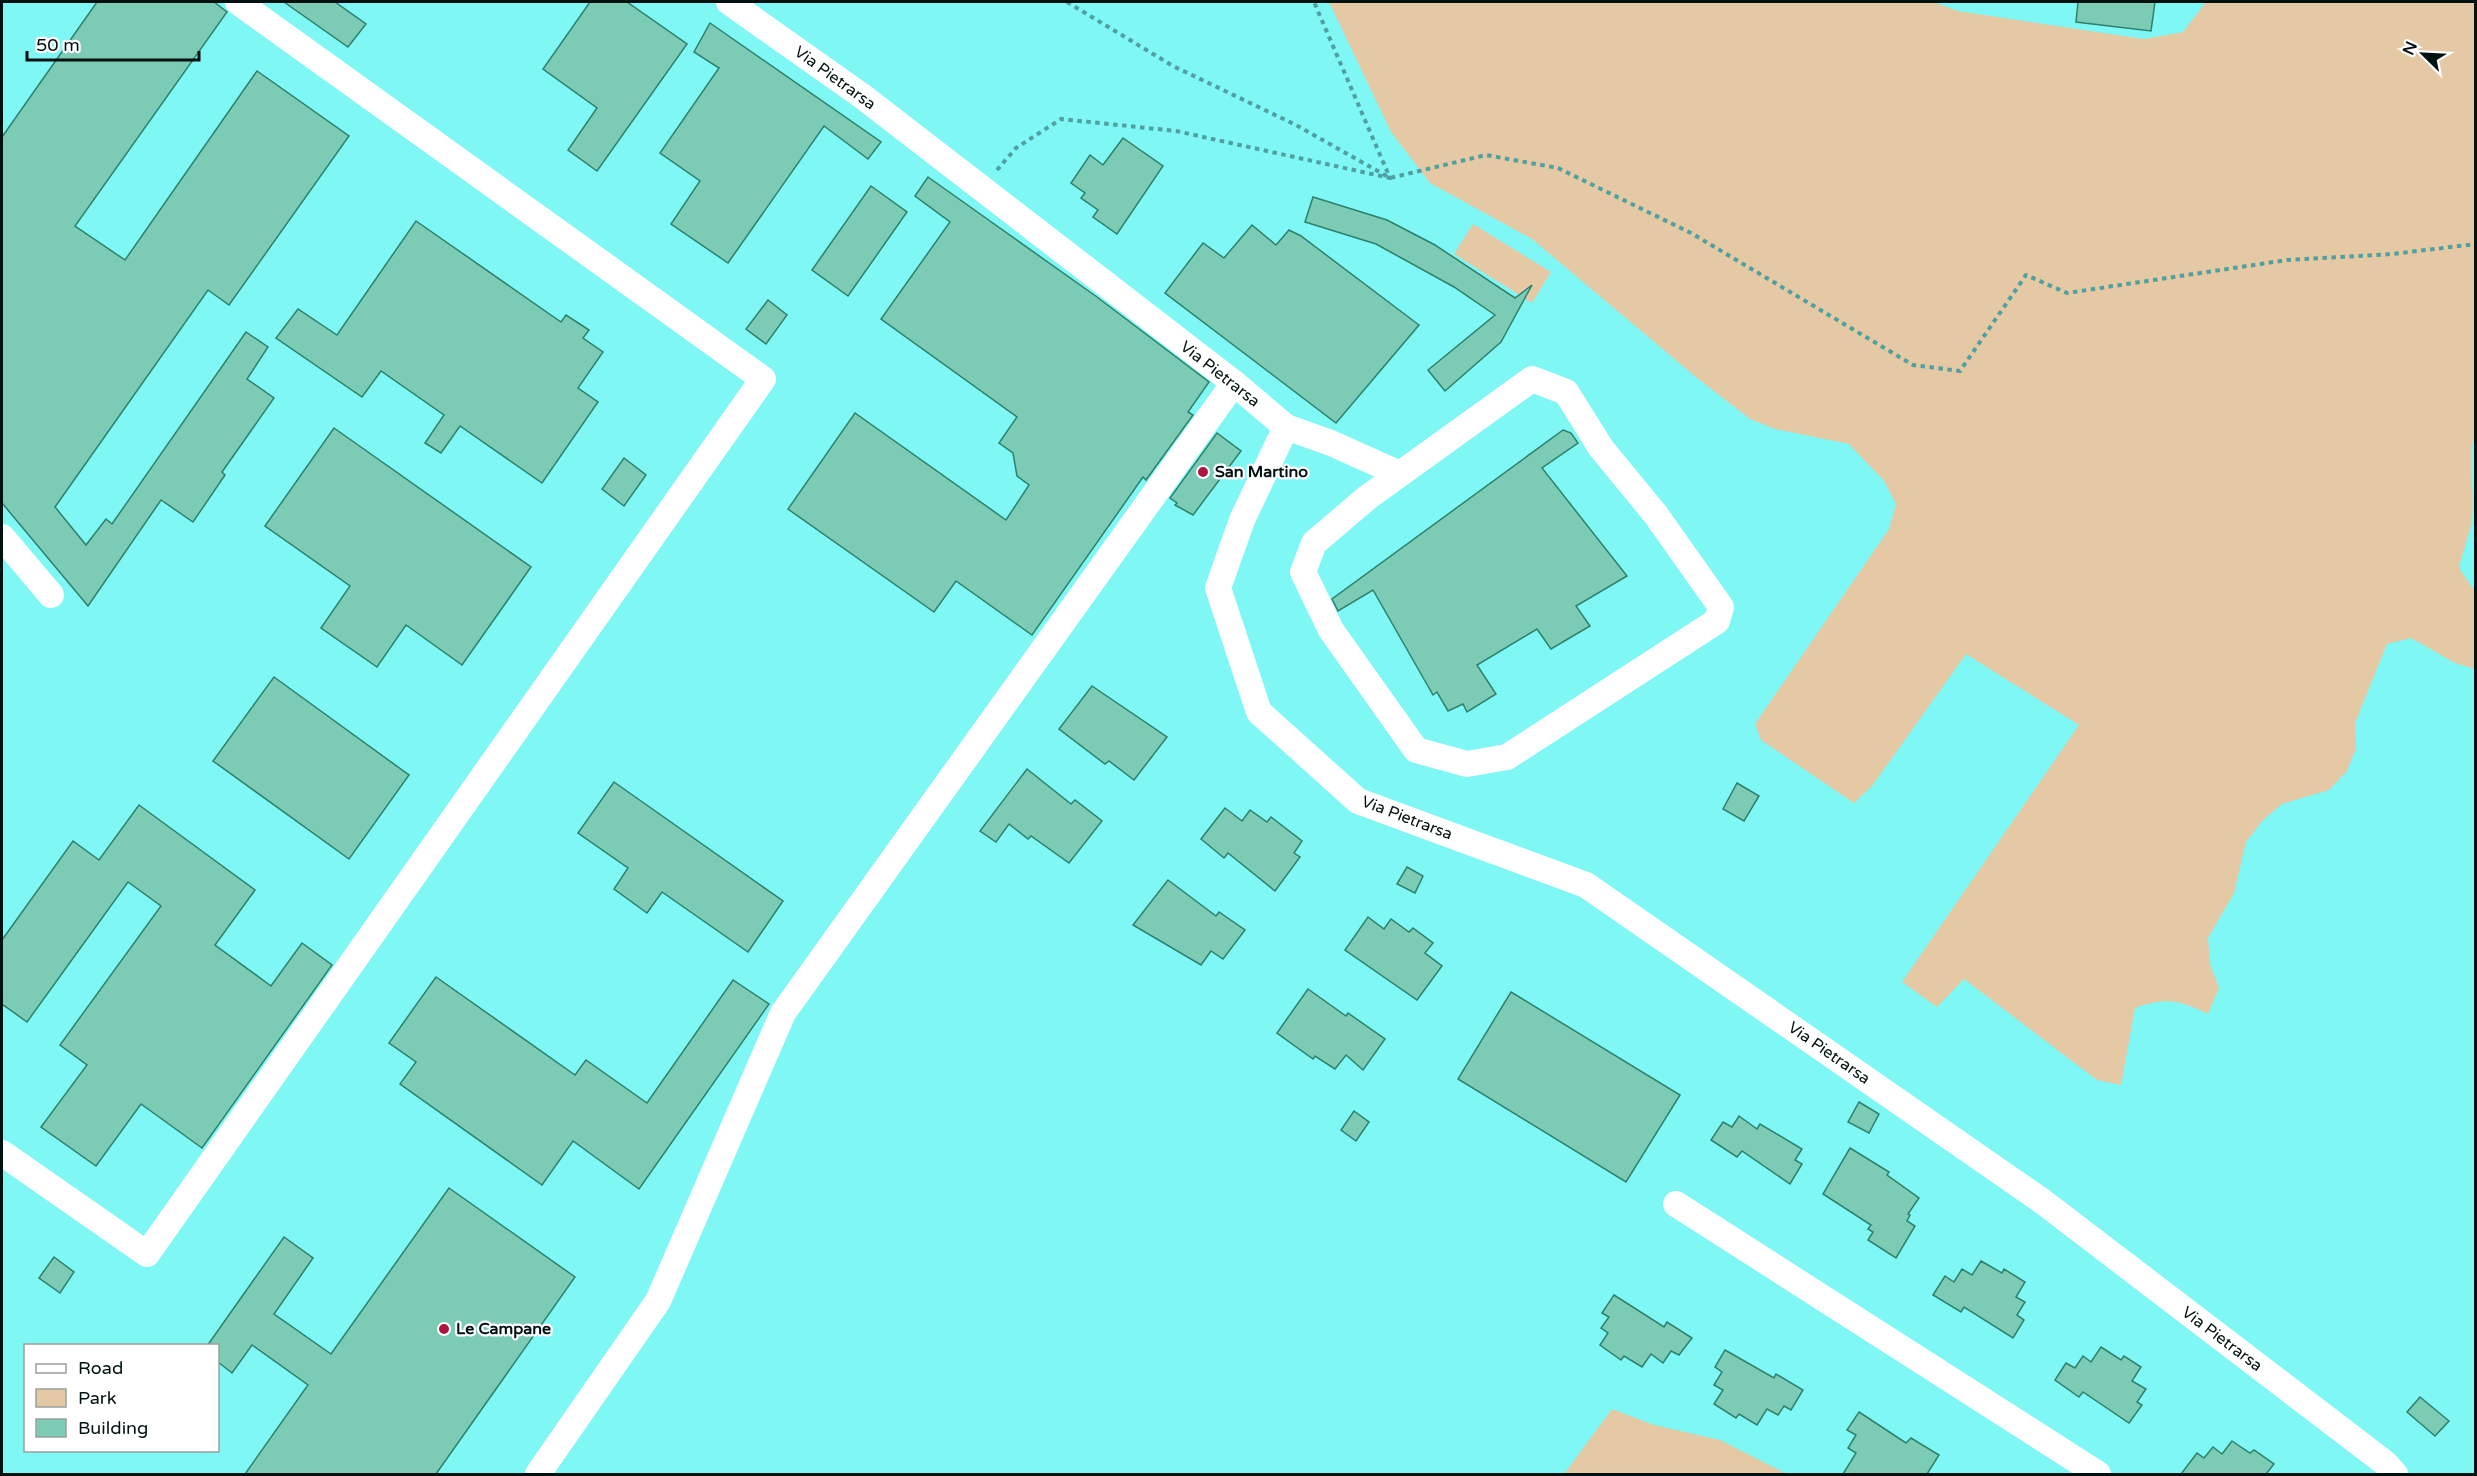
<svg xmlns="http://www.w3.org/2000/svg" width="2477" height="1476" font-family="'Varela Round',sans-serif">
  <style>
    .green { fill: #e5c9a5 }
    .building { fill: #7cccb5; stroke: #2d806c; stroke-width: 1.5 }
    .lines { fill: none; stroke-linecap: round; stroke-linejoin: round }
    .path { stroke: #4fa09e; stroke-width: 4; stroke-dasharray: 4.5 4.5; stroke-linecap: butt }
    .street { stroke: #fff; stroke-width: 26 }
    .poi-dot { fill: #ac173f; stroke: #fff; stroke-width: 2 }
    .labels { text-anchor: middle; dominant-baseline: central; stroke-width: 4.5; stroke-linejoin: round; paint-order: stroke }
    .street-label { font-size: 16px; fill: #001110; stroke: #fff }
    .poi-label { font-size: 16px; font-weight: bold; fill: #001110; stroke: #fff; text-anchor: start }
  </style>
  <rect width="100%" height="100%" fill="#7ff7f4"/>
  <!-- green -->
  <g class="green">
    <path d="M 1329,2 L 1933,2 L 1958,11 L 2144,39 L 2183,32 L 2206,2 L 2475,2 L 2476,428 C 2466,457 2475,487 2472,518 C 2471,530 2462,553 2459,568 L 2475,592 L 2475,669 L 2455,663 L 2411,638 L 2387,644 L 2355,723 L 2356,748 L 2347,771 L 2329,790 L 2282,804 L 2262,821 L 2246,842 L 2234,893 L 2208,938 L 2210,964 L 2219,988 L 2208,1014 C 2179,1000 2166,997 2135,1008 L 2121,1085 L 2097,1080 L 1964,979 L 1937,1007 L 1902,982 L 2079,725 L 1966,654 L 1872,786 L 1854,803 L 1761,740 L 1755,724 L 1889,529 L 1896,504 L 1884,481 L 1849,444 L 1775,429 L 1750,419 L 1697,378 L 1532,239 L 1430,183 L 1391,132 Z"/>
    <path d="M 1473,224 L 1551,272 L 1532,303 L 1454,254 Z"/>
    <path d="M 1612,1409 L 1654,1425 L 1720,1440 L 1787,1474 L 1564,1474 Z"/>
  </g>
  <!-- building -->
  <g class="building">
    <path d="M 97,2 L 214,2 L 227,12 L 75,226 L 125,260 L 257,71 L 349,136 L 229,305 L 208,290 L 55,507 L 86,545 L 106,519 L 112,524 L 246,332 L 268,347 L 247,379 L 274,398 L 222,472 L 225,475 L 193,522 L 161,500 L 88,606 L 2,503 L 2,137 Z"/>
    <path d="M 284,2 L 335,2 L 366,24 L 348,47 Z"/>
    <path d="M 590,2 L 627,2 L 687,44 L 597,171 L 568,150 L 597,108 L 543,69 Z"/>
    <path d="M 2078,2 L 2155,2 L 2151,31 L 2076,22 Z"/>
    <path d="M 710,23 L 881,142 L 868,159 L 824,126 L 728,263 L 671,224 L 700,181 L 660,153 L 719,68 L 694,52 Z"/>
    <path d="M 1123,138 L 1163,166 L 1117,234 L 1093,217 L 1098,210 L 1081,198 L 1085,193 L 1071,183 L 1090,155 L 1103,165 Z"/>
    <path d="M 928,177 L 1097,297 L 1209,382 L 1188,412 L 1193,415 L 1146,480 L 1143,477 L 1032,635 L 956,581 L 934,612 L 788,509 L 855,413 L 1006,520 L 1029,485 L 1017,476 L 1013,453 L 999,443 L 1017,417 L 881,319 L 950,222 L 915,196 Z"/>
    <path d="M 871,186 L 907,212 L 848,296 L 812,270 Z"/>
    <path d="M 1313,197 L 1387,220 L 1435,245 L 1515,298 L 1532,285 L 1501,342 L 1445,391 L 1428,370 L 1495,315 L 1454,287 L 1376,244 L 1305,222 Z"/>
    <path d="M 416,221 L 561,322 L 566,315 L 589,330 L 583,338 L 603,352 L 578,388 L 598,402 L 542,483 L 460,426 L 441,453 L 425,443 L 444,415 L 381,371 L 362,397 L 276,338 L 298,309 L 337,335 Z"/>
    <path d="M 1252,225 L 1276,245 L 1289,230 L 1301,236 L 1419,325 L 1336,423 L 1165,293 L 1203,243 L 1224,258 Z"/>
    <path d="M 768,300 L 787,315 L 766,344 L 746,329 Z"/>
    <path d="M 334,428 L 531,567 L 462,665 L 406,625 L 377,667 L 321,628 L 350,586 L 265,526 Z"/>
    <path d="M 1563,430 L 1571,433 L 1578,443 L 1542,468 L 1627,576 L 1576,606 L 1590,626 L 1551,649 L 1537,629 L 1477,665 L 1496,694 L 1467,712 L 1463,704 L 1448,711 L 1437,692 L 1433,695 L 1373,590 L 1338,611 L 1332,599 Z"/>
    <path d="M 1217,433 L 1241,451 L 1193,515 L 1175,505 L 1177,503 L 1170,498 Z"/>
    <path d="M 624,458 L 646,475 L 624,506 L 602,489 Z"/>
    <path d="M 274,677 L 409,775 L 349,859 L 213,761 Z"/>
    <path d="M 1092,686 L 1167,737 L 1134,780 L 1109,761 L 1105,764 L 1059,729 Z"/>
    <path d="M 1027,769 L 1071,804 L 1075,800 L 1102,821 L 1069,863 L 1031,836 L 1028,839 L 1009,824 L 996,842 L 980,831 Z"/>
    <path d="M 614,782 L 783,901 L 748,952 L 662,892 L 647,913 L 614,889 L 628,868 L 578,833 Z"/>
    <path d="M 1737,783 L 1759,796 L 1744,821 L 1723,809 Z"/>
    <path d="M 139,805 L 255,890 L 215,945 L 271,986 L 302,943 L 332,965 L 202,1148 L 141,1104 L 96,1166 L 41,1127 L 87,1065 L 60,1045 L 161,906 L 128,882 L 27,1022 L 2,1004 L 2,940 L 73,841 L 99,860 Z"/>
    <path d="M 1225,808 L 1242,821 L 1250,810 L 1267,822 L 1271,817 L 1302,841 L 1294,853 L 1300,857 L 1275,891 L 1228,853 L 1224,858 L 1201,839 Z"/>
    <path d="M 1407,867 L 1423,876 L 1415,893 L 1397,884 Z"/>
    <path d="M 1168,880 L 1216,916 L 1219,912 L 1245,930 L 1223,959 L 1211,951 L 1201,965 L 1133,925 Z"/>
    <path d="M 1368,917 L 1384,929 L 1391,919 L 1409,932 L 1413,928 L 1433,943 L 1425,953 L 1442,966 L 1417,1000 L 1345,950 Z"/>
    <path d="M 436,977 L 575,1075 L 586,1060 L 647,1103 L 733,980 L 769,1004 L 639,1189 L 573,1141 L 542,1185 L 400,1084 L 416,1062 L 389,1043 Z"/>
    <path d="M 1308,989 L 1346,1016 L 1348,1013 L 1385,1039 L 1363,1070 L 1346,1055 L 1335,1069 L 1315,1056 L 1313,1059 L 1277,1033 Z"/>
    <path d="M 1511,992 L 1680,1095 L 1626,1182 L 1458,1079 Z"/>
    <path d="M 1859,1102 L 1879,1114 L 1869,1133 L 1848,1122 Z"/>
    <path d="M 1354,1111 L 1369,1122 L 1356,1141 L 1341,1130 Z"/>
    <path d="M 1739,1116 L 1757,1129 L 1760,1124 L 1802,1149 L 1795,1160 L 1802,1164 L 1790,1184 L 1742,1151 L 1737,1157 L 1711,1140 L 1723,1122 L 1732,1127 Z"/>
    <path d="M 1850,1148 L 1889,1172 L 1887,1175 L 1919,1198 L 1908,1214 L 1910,1215 L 1907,1221 L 1915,1226 L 1896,1258 L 1868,1240 L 1873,1232 L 1868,1229 L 1871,1225 L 1823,1194 Z"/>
    <path d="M 449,1188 L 575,1277 L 436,1474 L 245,1474 L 308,1385 L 252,1345 L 232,1373 L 218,1362 L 218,1346 L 207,1346 L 284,1237 L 313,1258 L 274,1314 L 331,1354 Z"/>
    <path d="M 54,1257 L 74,1272 L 60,1293 L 39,1278 Z"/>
    <path d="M 1981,1261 L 2002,1273 L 2004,1269 L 2025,1282 L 2016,1297 L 2025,1302 L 2017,1315 L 2024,1320 L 2013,1338 L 1964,1307 L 1961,1312 L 1933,1295 L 1945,1276 L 1954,1282 L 1962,1269 L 1972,1275 Z"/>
    <path d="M 1614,1295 L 1664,1327 L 1667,1322 L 1692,1338 L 1679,1355 L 1671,1351 L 1663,1363 L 1651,1354 L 1642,1367 L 1624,1356 L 1621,1360 L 1600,1345 L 1608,1333 L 1601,1328 L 1609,1317 L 1602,1313 Z"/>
    <path d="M 2101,1347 L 2121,1360 L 2124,1356 L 2141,1367 L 2132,1381 L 2146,1389 L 2137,1402 L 2142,1405 L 2129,1423 L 2083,1392 L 2079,1397 L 2055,1380 L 2066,1363 L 2075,1368 L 2083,1356 L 2091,1362 Z"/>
    <path d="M 1725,1350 L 1774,1378 L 1776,1374 L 1803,1390 L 1791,1410 L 1784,1406 L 1778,1415 L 1767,1409 L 1757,1425 L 1739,1414 L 1736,1418 L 1714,1404 L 1723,1390 L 1714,1385 L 1722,1372 L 1715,1367 Z"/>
    <path d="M 2420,1397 L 2449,1421 L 2435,1436 L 2407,1412 Z"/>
    <path d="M 1859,1412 L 1906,1443 L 1911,1438 L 1939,1455 L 1927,1474 L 1843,1474 L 1856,1453 L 1848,1448 L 1856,1435 L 1847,1430 Z"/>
    <path d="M 2232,1441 L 2250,1453 L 2254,1450 L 2274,1464 L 2266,1474 L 2181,1474 L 2197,1453 L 2204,1458 L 2213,1447 L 2222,1454 Z"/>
  </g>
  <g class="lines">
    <!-- path -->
    <g class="path">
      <path d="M 1067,2 L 1173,66 L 1296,125 L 1390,178 L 1486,155 L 1558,168 L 1691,233 L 1913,365 L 1960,371 L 2026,275 L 2067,293 L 2287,260 L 2392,254 L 2476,244"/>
      <path d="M 997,170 L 1016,148 L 1061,119 L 1176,131 L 1390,178 L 1314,2"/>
    </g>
    <!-- street -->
    <g class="street">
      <path d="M 729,2 L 862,96 L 1234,383 L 1286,427 L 1242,520 L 1218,588 L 1259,712 L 1358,801 L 1586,885 L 2042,1201 L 2385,1463 L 2395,1474"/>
      <path d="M 1286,427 L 1331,443 L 1400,474 L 1532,379 L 1566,392 L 1601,448 L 1656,515 L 1721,607 L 1717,621 L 1507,757 L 1467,764 L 1416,750 L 1331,630 L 1303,572 L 1314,543 L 1368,497 L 1400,474"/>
      <path d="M 2,537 L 51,595"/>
      <path d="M 2,1153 L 147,1254 L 763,379 L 238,2"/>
      <path d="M 1676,1204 L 2098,1474"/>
      <path d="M 538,1474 L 658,1301 L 783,1013 L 1234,383"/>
    </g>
  </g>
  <!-- markers -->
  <g class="poi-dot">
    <circle cx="1203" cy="472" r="6"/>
    <circle cx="444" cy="1329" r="6"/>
  </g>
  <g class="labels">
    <!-- street labels -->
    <g class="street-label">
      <text transform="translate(835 78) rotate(36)">Via Pietrarsa</text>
      <text transform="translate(1220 374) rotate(38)">Via Pietrarsa</text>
      <text transform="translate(1407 818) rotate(21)">Via Pietrarsa</text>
      <text transform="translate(1829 1053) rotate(35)">Via Pietrarsa</text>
      <text transform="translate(2222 1339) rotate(37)">Via Pietrarsa</text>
    </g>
    <!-- poi labels -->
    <g class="poi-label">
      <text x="1215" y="472">San Martino</text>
      <text x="456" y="1329">Le Campane</text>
    </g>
  </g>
  <!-- border -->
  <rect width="2477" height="1476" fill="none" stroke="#001110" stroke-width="6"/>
  <!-- legend -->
  <rect x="24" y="1344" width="195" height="108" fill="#ffffff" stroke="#99a09f" stroke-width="1.5"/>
  <rect x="36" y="1364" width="30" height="9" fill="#ffffff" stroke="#99a09f" stroke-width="1.5"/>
  <text x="78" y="1374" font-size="18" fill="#001110">Road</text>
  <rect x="36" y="1389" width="30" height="18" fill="#e5c9a5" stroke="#99a09f" stroke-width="1.5"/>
  <text x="78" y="1404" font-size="18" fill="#001110">Park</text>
  <rect x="36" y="1419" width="30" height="18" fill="#7cccb5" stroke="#99a09f" stroke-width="1.5"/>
  <text x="78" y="1434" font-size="18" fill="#001110">Building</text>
  <!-- north arrow -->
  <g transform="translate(2423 54) rotate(294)" stroke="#ffffff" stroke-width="4.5" paint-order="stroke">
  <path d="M0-4.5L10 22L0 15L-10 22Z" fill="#001110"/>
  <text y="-9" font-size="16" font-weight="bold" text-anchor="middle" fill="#001110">N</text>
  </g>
  <!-- scale -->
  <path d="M27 51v9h172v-9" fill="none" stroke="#001110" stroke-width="3"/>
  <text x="36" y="51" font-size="18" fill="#001110" stroke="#ffffff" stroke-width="4.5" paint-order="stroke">50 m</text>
</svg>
